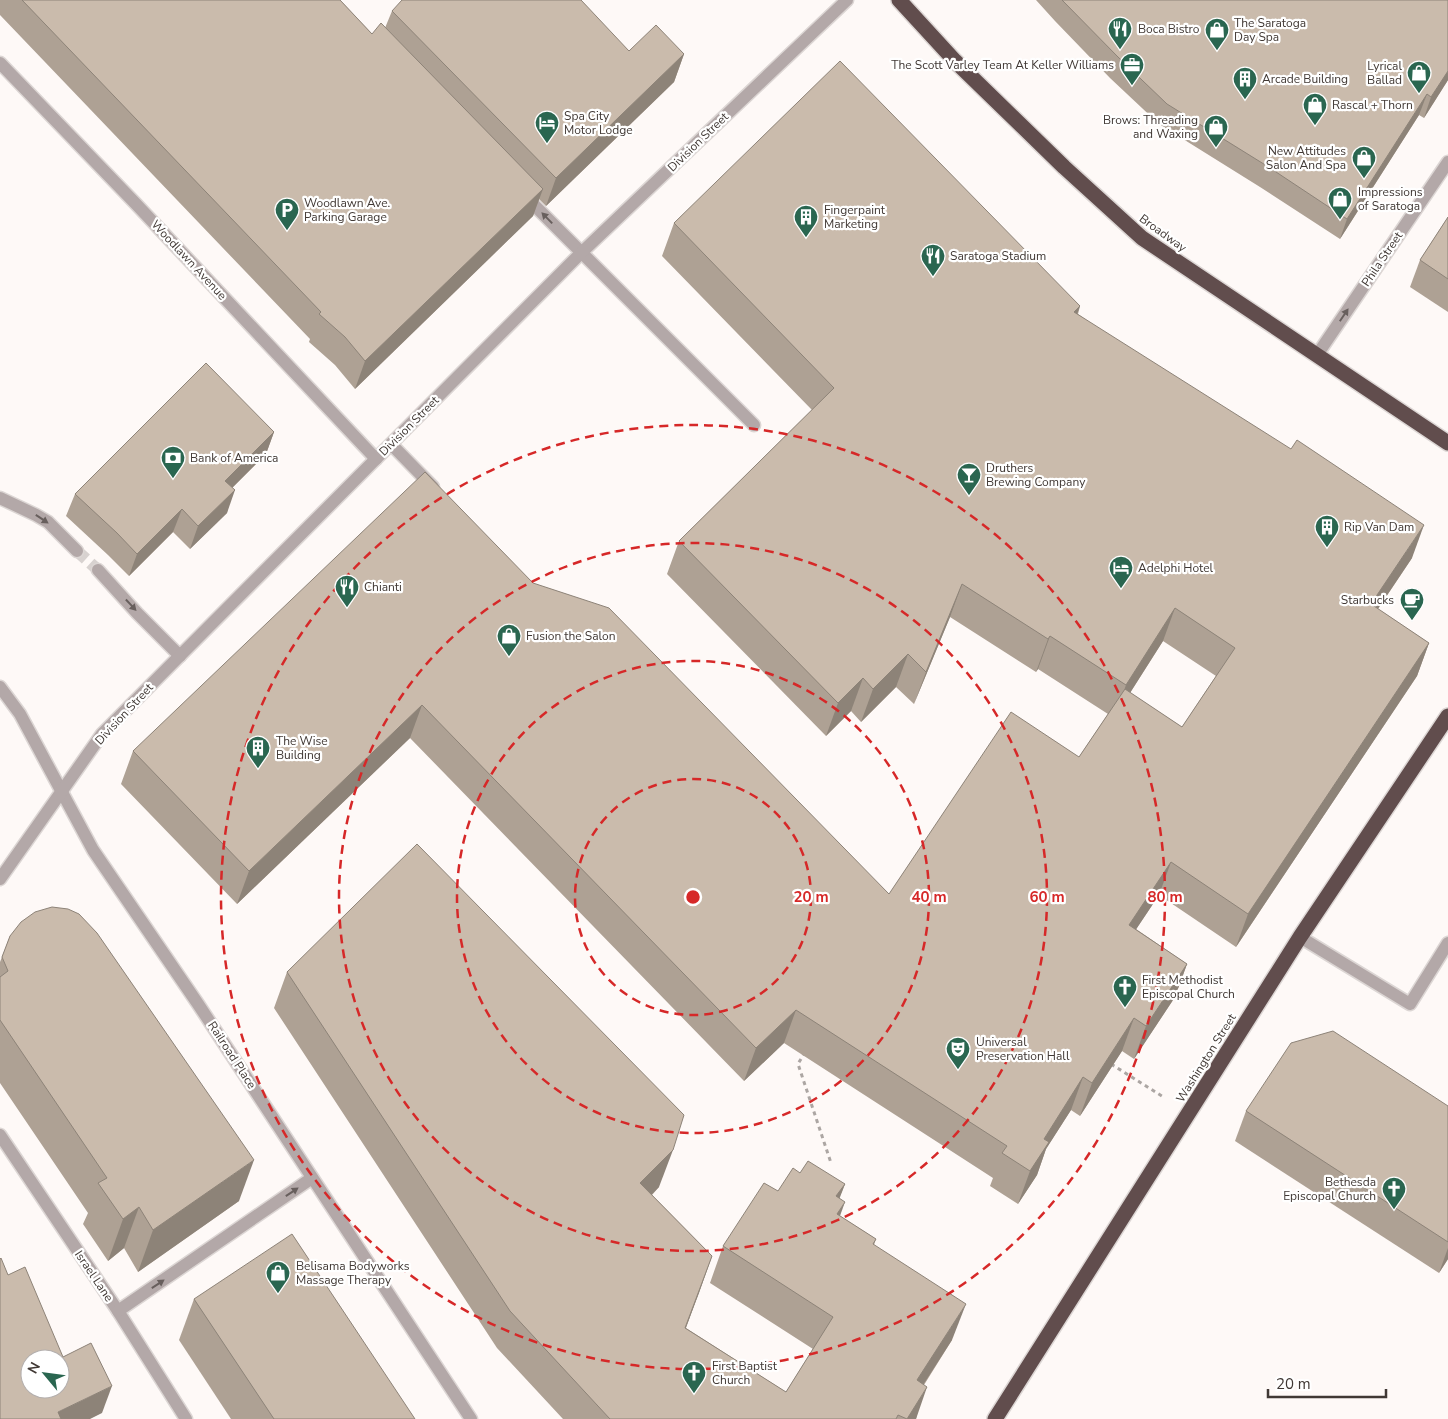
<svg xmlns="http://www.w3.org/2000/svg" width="1448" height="1419" font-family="'Nunito Sans',sans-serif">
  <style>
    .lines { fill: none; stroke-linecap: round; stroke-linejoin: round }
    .minor-tunnel { stroke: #d8d2d0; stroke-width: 12; stroke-dasharray: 12 6; stroke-linecap: butt }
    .minor-casing { stroke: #dcd6d4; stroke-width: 15 }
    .highway-casing { stroke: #dcd6d4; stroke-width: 18 }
    .path { stroke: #aca6a3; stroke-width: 3; stroke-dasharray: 4 4; stroke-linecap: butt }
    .minor { stroke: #b3a8a8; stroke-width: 12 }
    .highway { stroke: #614d4d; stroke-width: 15 }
    .wall { fill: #aea194; fill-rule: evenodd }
    .shaded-wall { fill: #8d8378 }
    .building { fill: #cabbac; stroke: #8d8378; fill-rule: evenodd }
    .oneway { fill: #685f5d }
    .ring { fill: none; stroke: #d62828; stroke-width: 2.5; stroke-dasharray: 9 6 }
    .labels { text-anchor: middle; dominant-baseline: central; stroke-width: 4.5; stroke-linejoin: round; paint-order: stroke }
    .poi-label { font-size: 12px; fill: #403834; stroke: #fff; text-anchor: start }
    .street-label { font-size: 12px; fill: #403834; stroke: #fff }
    .centre { fill: #d62828; stroke: #fff; stroke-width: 2.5 }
    .ring-label { font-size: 15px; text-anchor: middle; font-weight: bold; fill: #d62828; stroke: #fff; stroke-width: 4.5; stroke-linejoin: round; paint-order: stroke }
  </style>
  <rect width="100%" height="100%" fill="#fef9f7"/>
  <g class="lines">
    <!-- minor-tunnel -->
    <path class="minor-tunnel" d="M 77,551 L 98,570"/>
    <defs>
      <g id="minor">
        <path d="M 0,63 L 136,204 L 376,459"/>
        <path d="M 525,196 L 754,425"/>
        <path d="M 1317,355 L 1448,162"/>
        <path d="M 391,444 L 433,487"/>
        <path d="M 0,498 L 36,515 L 48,522 L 77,551"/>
        <path d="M 98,570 L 137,613 L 180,656"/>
        <path d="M 0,687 L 20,714 L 93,850 L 198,1004 L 471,1419"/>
        <path d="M 0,879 L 102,734 L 581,253 L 847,0"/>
        <path d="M 1300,937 L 1410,1004 L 1448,943"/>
        <path d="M 0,1135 L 118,1311 L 186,1419"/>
        <path d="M 118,1311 L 312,1178"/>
      </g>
      <g id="highway">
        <path d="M 899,0 L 955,61 L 1064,167 L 1142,238 L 1448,443"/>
        <path d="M 995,1419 L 1300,937 L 1448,716"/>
      </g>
    </defs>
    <!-- minor casing -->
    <use href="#minor" class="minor-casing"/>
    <!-- highway casing -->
    <use href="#highway" class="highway-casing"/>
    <!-- path -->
    <g class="path">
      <path d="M 805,1052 L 798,1064 L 831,1163"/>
      <path d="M 1111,1064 L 1165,1098"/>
    </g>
    <!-- minor -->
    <use href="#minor" class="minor"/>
    <!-- highway -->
    <use href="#highway" class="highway"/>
  </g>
  <!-- wall -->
  <g class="wall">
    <path d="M 0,0 L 340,0 L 372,34 L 385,28 L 392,11 L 629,51 L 684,54 L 674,82 L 546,206 L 539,199 L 533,216 L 355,389 L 335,365 L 309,342 L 310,339 L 0,15 Z"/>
    <path d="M 1036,0 L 1448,0 L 1448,80 L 1424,118 L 1419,115 L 1340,239 L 1260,187 L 1159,124 L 1110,78 L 1055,21 Z"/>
    <path d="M 1448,217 L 1448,312 L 1410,287 L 1420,260 Z"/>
    <path d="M 674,223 L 1080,306 L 1078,314 L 1412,558 L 1378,609 L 1429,643 L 1417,676 L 1236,947 L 1159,895 L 1136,929 L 1187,964 L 1175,997 L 1134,1059 L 1122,1051 L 1080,1116 L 1071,1110 L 1046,1149 L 1037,1175 L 1018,1204 L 990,1186 L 993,1178 L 784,1043 L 744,1081 L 410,738 L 237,904 L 121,784 L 133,751 L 533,583 L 889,894 L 1079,757 L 1108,714 L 1038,669 L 1036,672 L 950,617 L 914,704 L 896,687 L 861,722 L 851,711 L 826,736 L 667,574 L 679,541 L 812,410 L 662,256 ZM 1163,641 L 1216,676 L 1182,727 L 1130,693 Z"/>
    <path d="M 274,432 L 266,454 L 232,488 L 227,513 L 190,549 L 173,532 L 129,576 L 108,555 L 66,516 L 75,494 Z"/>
    <path d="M 10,936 L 239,1201 L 138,1272 L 124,1248 L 108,1261 L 83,1224 L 88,1213 L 0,1083 L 0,962 Z"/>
    <path d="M 287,972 L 659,1187 L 652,1195 L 712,1256 L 686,1328 L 786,1392 L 813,1349 L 710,1283 L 723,1246 L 778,1191 L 800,1173 L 845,1184 L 839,1198 L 840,1216 L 876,1239 L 874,1245 L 952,1340 L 924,1385 L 916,1419 L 563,1419 L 497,1348 L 274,1008 Z"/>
    <path d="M 1448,1106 L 1448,1259 L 1439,1273 L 1235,1141 L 1246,1111 Z"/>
    <path d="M 194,1299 L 415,1419 L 231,1419 L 179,1340 Z"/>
  </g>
  <!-- shaded-wall -->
  <g class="shaded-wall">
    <path d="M 684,54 L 674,82 L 546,206 L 556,178 Z"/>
    <path d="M 1448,71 L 1448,80 L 1424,118 L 1431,97 Z"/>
    <path d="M 1427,94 L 1419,115 L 1340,239 L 1347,219 Z"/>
    <path d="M 543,189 L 533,216 L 355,389 L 365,361 Z"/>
    <path d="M 1080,306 L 1068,339 L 1074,312 Z"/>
    <path d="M 274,432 L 266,454 L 217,503 L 225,481 Z"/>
    <path d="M 235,490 L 227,513 L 190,549 L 198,526 Z"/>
    <path d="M 182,509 L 173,532 L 129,576 L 137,554 Z"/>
    <path d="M 1424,525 L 1412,558 L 1359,637 L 1371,604 Z"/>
    <path d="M 962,584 L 950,617 L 914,704 L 926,672 Z"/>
    <path d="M 1175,608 L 1163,641 L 1114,718 L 1126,685 Z"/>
    <path d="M 1050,636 L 1038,669 L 1036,672 L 1048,639 Z"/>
    <path d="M 1429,643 L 1417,676 L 1236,947 L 1248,914 Z"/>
    <path d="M 908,654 L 896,687 L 861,722 L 873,689 Z"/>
    <path d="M 863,678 L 851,711 L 826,736 L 838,703 Z"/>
    <path d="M 422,705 L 410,738 L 237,904 L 249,871 Z"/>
    <path d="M 1171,862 L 1159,895 L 1117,958 L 1129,925 Z"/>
    <path d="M 1187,964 L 1175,997 L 1134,1059 L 1146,1026 Z"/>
    <path d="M 796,1010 L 784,1043 L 744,1081 L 756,1048 Z"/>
    <path d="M 1134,1018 L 1122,1051 L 1080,1116 L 1092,1083 Z"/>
    <path d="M 1083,1077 L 1071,1110 L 1046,1149 L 1037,1175 L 1018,1204 L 1030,1171 L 1044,1139 Z"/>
    <path d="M 673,1150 L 659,1187 L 627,1220 L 640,1183 Z"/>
    <path d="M 254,1160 L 239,1201 L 138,1272 L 153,1230 Z"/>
    <path d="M 845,1184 L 831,1221 L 836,1196 Z"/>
    <path d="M 845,1202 L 832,1238 L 837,1214 Z"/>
    <path d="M 139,1207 L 124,1248 L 108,1261 L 123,1219 Z"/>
    <path d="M 1448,1248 L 1448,1259 L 1439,1273 Z"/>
    <path d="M 712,1256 L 699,1293 L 672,1364 L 685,1328 Z"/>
    <path d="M 966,1304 L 952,1340 L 903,1416 L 917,1380 Z"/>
    <path d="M 112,1386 L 102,1413 L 90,1419 L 55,1419 L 58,1412 Z"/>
    <path d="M 927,1387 L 916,1419 L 907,1419 Z"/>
  </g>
  <!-- building -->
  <g class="building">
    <path d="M 22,0 L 340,0 L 372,34 L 381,23 L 543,189 L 365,361 L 345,337 L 319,314 L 321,312 Z"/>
    <path d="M 402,0 L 581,0 L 629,51 L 656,25 L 684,54 L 556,178 L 392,11 Z"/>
    <path d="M 1062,0 L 1448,0 L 1448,71 L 1431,97 L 1427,94 L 1347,219 L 1267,166 L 1167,104 L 1118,57 Z"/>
    <path d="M 840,61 L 1080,306 L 1074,312 L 1291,449 L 1297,440 L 1424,525 L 1371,604 L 1429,643 L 1248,914 L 1171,862 L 1129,925 L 1187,964 L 1146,1026 L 1134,1018 L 1092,1083 L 1083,1077 L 1044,1139 L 1049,1142 L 1030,1171 L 1002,1153 L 1007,1146 L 796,1010 L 756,1048 L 422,705 L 249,871 L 133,751 L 425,472 L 533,583 L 609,608 L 889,894 L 1011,712 L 1079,757 L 1125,689 L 1182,727 L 1235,648 L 1175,608 L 1126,685 L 1050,636 L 1048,639 L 962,584 L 926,672 L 908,654 L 873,689 L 863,678 L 838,703 L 679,541 L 834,388 L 674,223 Z"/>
    <path d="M 1448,217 L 1448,279 L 1420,260 Z"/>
    <path d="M 206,363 L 274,432 L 225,481 L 235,490 L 198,526 L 182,509 L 137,554 L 117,533 L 75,494 Z"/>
    <path d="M 417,844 L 684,1115 L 673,1150 L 640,1183 L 712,1256 L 685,1328 L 786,1392 L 833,1317 L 723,1246 L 764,1183 L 778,1191 L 793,1168 L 800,1173 L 808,1161 L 845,1184 L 836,1196 L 845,1202 L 837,1214 L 876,1239 L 873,1244 L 966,1304 L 917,1380 L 927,1387 L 907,1419 L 898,1415 L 896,1419 L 610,1419 L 510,1311 L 287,972 Z"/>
    <path d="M 52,907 L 68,909 L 79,914 L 97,933 L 254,1160 L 153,1230 L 139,1207 L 123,1219 L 98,1183 L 107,1178 L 0,1020 L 0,977 L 8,971 L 2,957 L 10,936 L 21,922 L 35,912 Z"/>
    <path d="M 1333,1031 L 1448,1106 L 1448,1242 L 1246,1111 L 1291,1043 Z"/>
    <path d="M 292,1234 L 415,1419 L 274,1419 L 194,1299 Z"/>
    <path d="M 1,1258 L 8,1275 L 25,1267 L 63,1357 L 91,1343 L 112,1386 L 58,1412 L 61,1419 L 0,1419 L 0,1259 ZM 30,1359 L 60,1359 L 60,1389 L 30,1389 Z"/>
  </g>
  <!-- one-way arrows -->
  <defs><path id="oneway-solid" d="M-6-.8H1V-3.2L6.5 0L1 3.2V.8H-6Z" transform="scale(1.25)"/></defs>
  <g class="oneway">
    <use href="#oneway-solid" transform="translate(547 218) rotate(-134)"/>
    <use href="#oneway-solid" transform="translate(1344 315) rotate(-56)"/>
    <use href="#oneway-solid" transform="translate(42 519) rotate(34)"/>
    <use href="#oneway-solid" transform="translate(131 605) rotate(47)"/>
    <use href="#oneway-solid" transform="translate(292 1192) rotate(-34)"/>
    <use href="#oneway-solid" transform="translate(158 1284) rotate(-34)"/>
  </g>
  <!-- distance rings -->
  <g class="ring">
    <circle cx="693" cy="897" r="118"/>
    <circle cx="693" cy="897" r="236"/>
    <circle cx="693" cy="897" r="354"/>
    <circle cx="693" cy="897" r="472"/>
  </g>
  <!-- icons -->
  <defs>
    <symbol id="restaurant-pin" viewBox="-11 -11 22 30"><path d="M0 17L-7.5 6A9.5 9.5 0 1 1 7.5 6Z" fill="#2a6650" stroke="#fff"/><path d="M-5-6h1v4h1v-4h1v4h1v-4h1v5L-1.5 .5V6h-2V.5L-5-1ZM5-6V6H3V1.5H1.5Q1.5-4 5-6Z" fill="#fff"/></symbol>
    <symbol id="shop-pin" viewBox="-11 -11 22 30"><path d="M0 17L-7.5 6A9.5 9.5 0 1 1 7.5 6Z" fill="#2a6650" stroke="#fff"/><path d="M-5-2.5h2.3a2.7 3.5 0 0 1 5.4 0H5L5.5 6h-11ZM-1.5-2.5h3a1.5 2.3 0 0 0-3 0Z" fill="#fff"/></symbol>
    <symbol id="office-pin" viewBox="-11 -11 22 30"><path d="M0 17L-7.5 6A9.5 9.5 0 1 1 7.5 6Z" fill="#2a6650" stroke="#fff"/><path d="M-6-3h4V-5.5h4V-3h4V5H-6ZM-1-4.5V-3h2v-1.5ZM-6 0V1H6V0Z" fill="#fff"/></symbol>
    <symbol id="building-pin" viewBox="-11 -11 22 30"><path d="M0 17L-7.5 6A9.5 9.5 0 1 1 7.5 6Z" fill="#2a6650" stroke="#fff"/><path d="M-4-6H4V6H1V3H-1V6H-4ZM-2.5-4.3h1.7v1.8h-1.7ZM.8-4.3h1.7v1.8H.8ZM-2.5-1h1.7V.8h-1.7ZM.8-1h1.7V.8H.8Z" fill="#fff"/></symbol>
    <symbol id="hotel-pin" viewBox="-11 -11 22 30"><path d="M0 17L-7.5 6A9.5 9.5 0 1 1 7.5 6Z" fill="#2a6650" stroke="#fff"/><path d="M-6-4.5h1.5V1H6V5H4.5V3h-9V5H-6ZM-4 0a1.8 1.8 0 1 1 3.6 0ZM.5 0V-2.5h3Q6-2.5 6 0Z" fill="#fff"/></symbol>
    <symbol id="parking-pin" viewBox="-11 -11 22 30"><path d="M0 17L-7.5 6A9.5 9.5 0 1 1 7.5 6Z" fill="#2a6650" stroke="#fff"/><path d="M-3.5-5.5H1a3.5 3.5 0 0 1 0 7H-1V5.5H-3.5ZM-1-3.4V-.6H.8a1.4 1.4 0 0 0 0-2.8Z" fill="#fff"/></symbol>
    <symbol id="bank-pin" viewBox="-11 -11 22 30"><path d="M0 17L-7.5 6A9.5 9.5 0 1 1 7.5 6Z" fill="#2a6650" stroke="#fff"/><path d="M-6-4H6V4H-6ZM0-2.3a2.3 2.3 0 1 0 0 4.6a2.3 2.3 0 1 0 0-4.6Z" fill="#fff"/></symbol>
    <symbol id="bar-pin" viewBox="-11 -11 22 30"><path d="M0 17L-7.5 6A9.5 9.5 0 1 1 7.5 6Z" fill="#2a6650" stroke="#fff"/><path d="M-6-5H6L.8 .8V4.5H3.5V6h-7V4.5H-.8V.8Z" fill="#fff"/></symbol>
    <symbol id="cafe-pin" viewBox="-11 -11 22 30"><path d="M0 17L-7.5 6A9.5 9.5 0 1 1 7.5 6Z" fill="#2a6650" stroke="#fff"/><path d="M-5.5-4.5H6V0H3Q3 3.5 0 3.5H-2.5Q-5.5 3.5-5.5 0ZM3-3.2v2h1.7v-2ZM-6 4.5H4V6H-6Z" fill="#fff"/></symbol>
    <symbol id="church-pin" viewBox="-11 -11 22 30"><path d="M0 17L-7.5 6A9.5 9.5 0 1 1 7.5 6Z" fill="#2a6650" stroke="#fff"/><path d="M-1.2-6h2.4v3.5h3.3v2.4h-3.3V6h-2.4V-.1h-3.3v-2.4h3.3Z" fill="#fff"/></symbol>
    <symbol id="theatre-pin" viewBox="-11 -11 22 30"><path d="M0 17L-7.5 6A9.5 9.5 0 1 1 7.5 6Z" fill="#2a6650" stroke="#fff"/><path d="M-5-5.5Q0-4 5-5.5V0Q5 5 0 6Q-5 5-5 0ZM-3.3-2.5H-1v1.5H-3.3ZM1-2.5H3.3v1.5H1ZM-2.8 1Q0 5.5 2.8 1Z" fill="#fff"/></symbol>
  </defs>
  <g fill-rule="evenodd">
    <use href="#restaurant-pin" x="1106" y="15" width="28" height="38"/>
    <use href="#shop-pin" x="1203" y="16" width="28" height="38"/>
    <use href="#office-pin" x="1118" y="51" width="28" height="38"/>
    <use href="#shop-pin" x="1405" y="59" width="28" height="38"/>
    <use href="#building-pin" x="1231" y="65" width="28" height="38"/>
    <use href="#shop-pin" x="1301" y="91" width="28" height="38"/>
    <use href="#hotel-pin" x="533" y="109" width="28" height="38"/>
    <use href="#shop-pin" x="1202" y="113" width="28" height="38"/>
    <use href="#shop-pin" x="1350" y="144" width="28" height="38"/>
    <use href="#shop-pin" x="1326" y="185" width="28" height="38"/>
    <use href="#parking-pin" x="273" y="196" width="28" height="38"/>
    <use href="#building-pin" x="792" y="203" width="28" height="38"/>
    <use href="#restaurant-pin" x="919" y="242" width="28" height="38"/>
    <use href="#bank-pin" x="159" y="444" width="28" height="38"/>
    <use href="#bar-pin" x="955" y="461" width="28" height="38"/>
    <use href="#building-pin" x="1313" y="513" width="28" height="38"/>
    <use href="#hotel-pin" x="1107" y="554" width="28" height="38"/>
    <use href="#restaurant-pin" x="333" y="573" width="28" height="38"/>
    <use href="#cafe-pin" x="1398" y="586" width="28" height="38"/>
    <use href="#shop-pin" x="495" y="622" width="28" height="38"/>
    <use href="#building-pin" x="244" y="734" width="28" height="38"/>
    <use href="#church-pin" x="1111" y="973" width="28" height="38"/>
    <use href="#theatre-pin" x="944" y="1035" width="28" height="38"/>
    <use href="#church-pin" x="1380" y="1175" width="28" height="38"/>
    <use href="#shop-pin" x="264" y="1259" width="28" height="38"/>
    <use href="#church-pin" x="680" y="1359" width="28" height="38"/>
  </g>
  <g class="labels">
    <!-- poi labels -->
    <g class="poi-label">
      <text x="1234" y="23">The Saratoga<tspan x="1234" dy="14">Day Spa</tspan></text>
      <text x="1138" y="29">Boca Bistro</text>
      <text x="1114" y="65" text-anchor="end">The Scott Varley Team At Keller Williams</text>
      <text x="1402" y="66" text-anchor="end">Lyrical<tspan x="1402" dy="14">Ballad</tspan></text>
      <text x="1262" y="79">Arcade Building</text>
      <text x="1332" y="105">Rascal + Thorn</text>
      <text x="564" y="116">Spa City<tspan x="564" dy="14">Motor Lodge</tspan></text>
      <text x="1198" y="120" text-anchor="end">Brows: Threading<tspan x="1198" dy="14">and Waxing</tspan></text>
      <text x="1346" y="151" text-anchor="end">New Attitudes<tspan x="1346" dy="14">Salon And Spa</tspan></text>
      <text x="1358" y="192">Impressions<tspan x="1358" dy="14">of Saratoga</tspan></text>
      <text x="304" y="203">Woodlawn Ave.<tspan x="304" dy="14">Parking Garage</tspan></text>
      <text x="824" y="210">Fingerpaint<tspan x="824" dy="14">Marketing</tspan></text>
      <text x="950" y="256">Saratoga Stadium</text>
      <text x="190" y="458">Bank of America</text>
      <text x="986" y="468">Druthers<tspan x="986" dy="14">Brewing Company</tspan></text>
      <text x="1344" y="527">Rip Van Dam</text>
      <text x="1138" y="568">Adelphi Hotel</text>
      <text x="364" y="587">Chianti</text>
      <text x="1394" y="600" text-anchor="end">Starbucks</text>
      <text x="526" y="636">Fusion the Salon</text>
      <text x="276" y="741">The Wise<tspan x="276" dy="14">Building</tspan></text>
      <text x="1142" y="980">First Methodist<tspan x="1142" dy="14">Episcopal Church</tspan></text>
      <text x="976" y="1042">Universal<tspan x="976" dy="14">Preservation Hall</tspan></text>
      <text x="1376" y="1182" text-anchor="end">Bethesda<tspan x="1376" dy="14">Episcopal Church</tspan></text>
      <text x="296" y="1266">Belisama Bodyworks<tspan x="296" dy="14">Massage Therapy</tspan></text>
      <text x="712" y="1366">First Baptist<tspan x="712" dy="14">Church</tspan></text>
    </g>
    <!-- street labels -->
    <g class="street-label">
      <text transform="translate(698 142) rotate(-44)">Division Street</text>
      <text transform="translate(1163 233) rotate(36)">Broadway</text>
      <text transform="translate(1382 259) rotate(-56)">Phila Street</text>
      <text transform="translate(189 260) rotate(47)">Woodlawn Avenue</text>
      <text transform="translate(409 426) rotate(-45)">Division Street</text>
      <text transform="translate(124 714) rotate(-47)">Division Street</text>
      <text transform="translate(232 1055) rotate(57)">Railroad Place</text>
      <text transform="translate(1206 1058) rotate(-58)">Washington Street</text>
      <text transform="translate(94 1276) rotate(56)">Israel Lane</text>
    </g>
  </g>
  <circle cx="693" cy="897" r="8" class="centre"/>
  <g class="ring-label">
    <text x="811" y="902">20 m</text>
    <text x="929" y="902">40 m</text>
    <text x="1047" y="902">60 m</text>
    <text x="1165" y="902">80 m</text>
  </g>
  <!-- north arrow -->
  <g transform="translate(45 1374) rotate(299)"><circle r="24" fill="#ffffff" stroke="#b3afae"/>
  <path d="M0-4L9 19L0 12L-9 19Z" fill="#2a6650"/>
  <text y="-8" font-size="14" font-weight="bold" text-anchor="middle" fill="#403834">N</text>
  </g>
  <!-- scale -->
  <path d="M1268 1389v8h118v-8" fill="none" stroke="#403834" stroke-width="2.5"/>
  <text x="1276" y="1389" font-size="15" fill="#403834" stroke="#ffffff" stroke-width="4" paint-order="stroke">20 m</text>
</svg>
